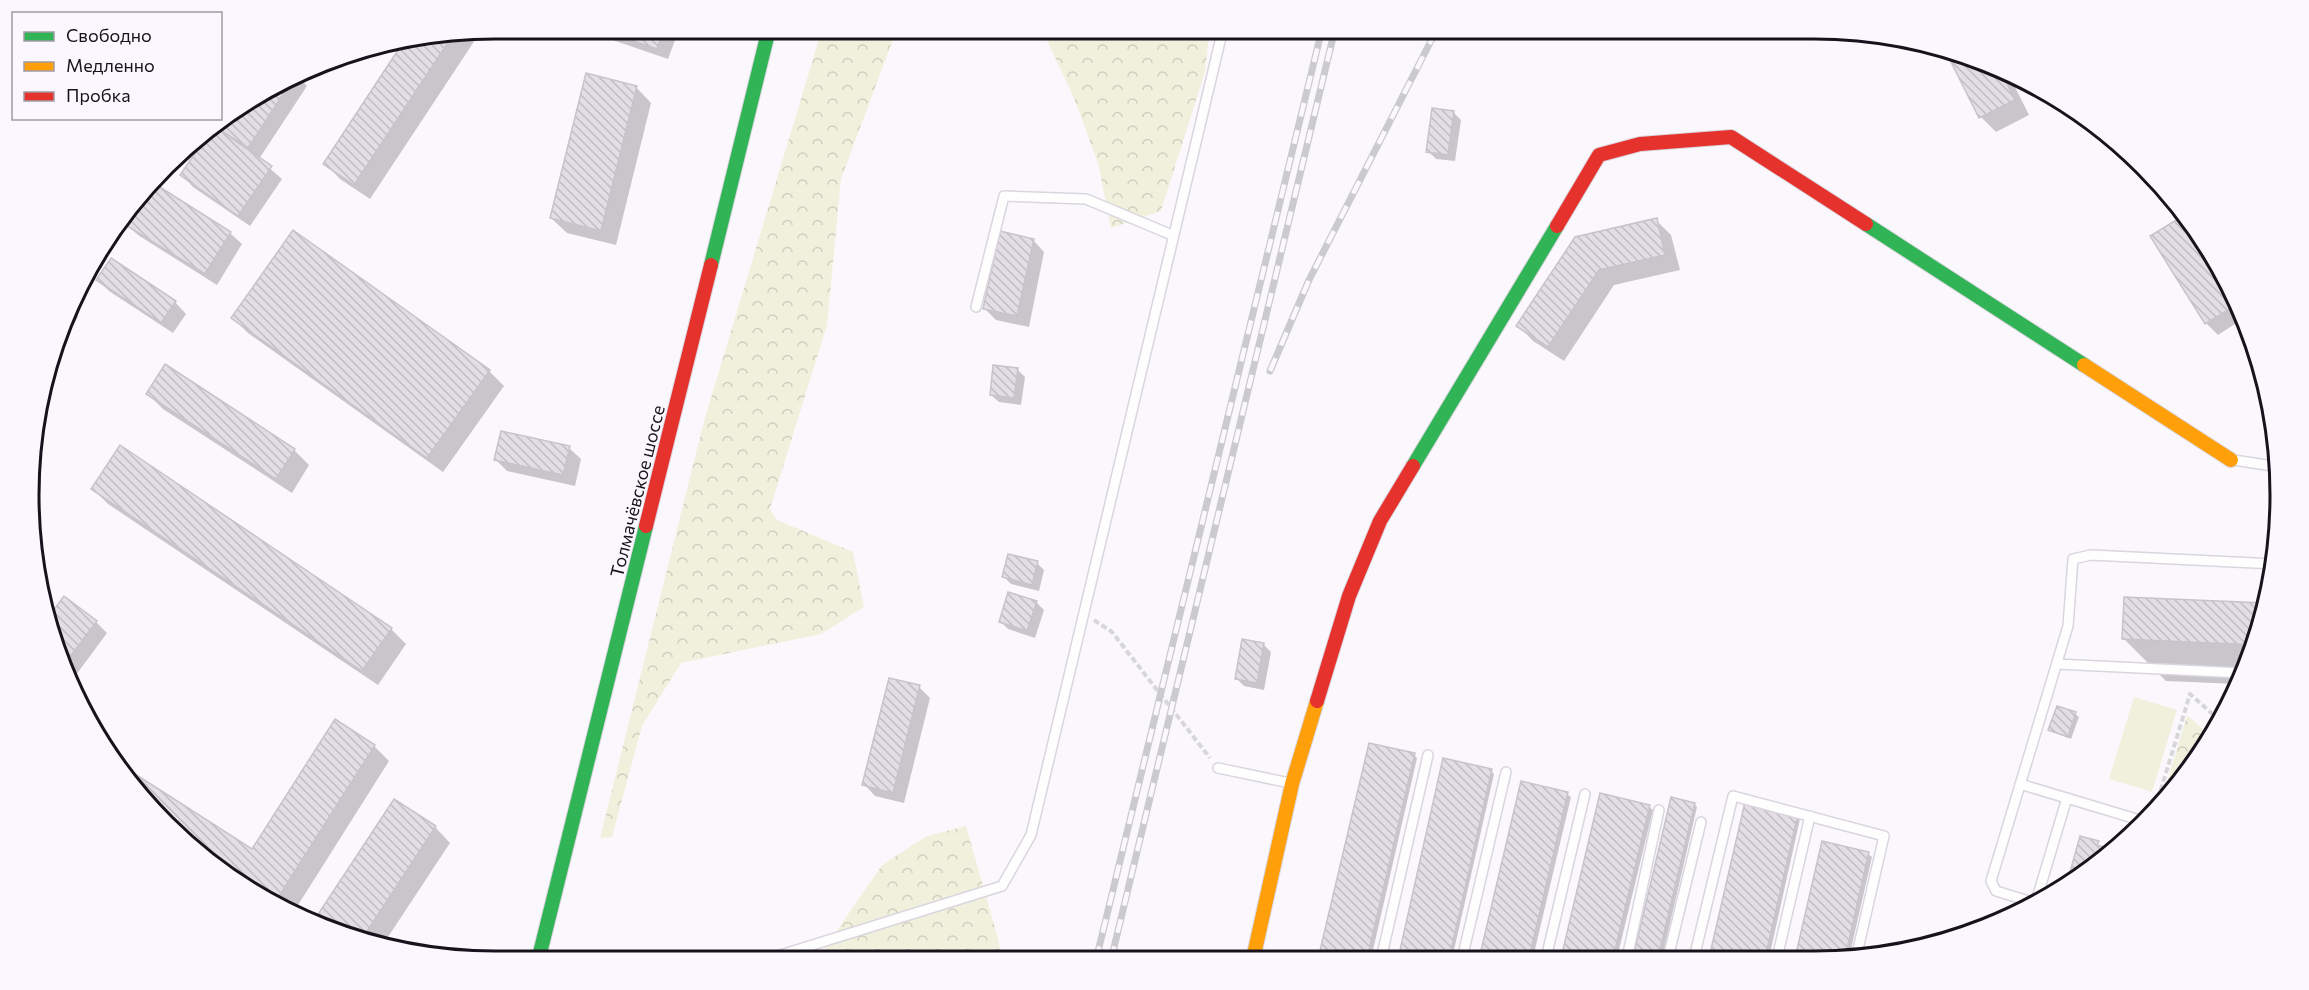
<svg xmlns="http://www.w3.org/2000/svg" width="2309" height="990" font-family="Commissioner,sans-serif">
  <style>
    .forest { fill: url(#forest-crowns) }
    .pitch { fill: #f0f1dd }
    .shadow { fill: #0003 }
    .building { fill: url(#building-back-hatch); stroke: #c7c3cb; stroke-width: 1.5 }
    .lines { fill: none; stroke-linecap: round; stroke-linejoin: round }
    .lane-casing { stroke: #dad5de; stroke-width: 12 }
    .fast-casing { stroke: #dad5de; stroke-width: 16 }
    .slow-casing { stroke: #dad5de; stroke-width: 16 }
    .jam-casing { stroke: #dad5de; stroke-width: 16 }
    .path { stroke: #d8d7d8; stroke-width: 4; stroke-dasharray: 6 3; stroke-linecap: butt }
    .lane { stroke: #fefeff; stroke-width: 9 }
    .fast { stroke: #30b455; stroke-width: 14 }
    .slow { stroke: #ff9f0a; stroke-width: 14 }
    .jam { stroke: #e5322d; stroke-width: 14 }
    .rail-casing { stroke: #cbcacd; stroke-width: 7 }
    .rail { stroke: #fbf7fe; stroke-width: 4.5; stroke-dasharray: 14; stroke-linecap: butt }
    .labels { text-anchor: middle; dominant-baseline: central; stroke-width: 4.5; stroke-linejoin: round; paint-order: stroke }
    .street-label { font-size: 18px; fill: #18121d; stroke: #fbf7fe }
    .rim { fill: none; stroke: #18121d; stroke-width: 3 }
  </style>
  <defs>
    <pattern id="forest-crowns" width="20" height="18" patternUnits="userSpaceOnUse" patternTransform="scale(1.5)"><rect width="20" height="18" fill="#f0f1dd"/><path d="M2 6a3 3 0 1 1 6 0M12 15a3 3 0 1 1 6 0" fill="none" stroke="#cdcebd"/></pattern>
    <pattern id="building-back-hatch" width="6" height="6" patternUnits="userSpaceOnUse" patternTransform="scale(1.5)"><rect width="6" height="6" fill="#e3dee6"/><path d="M-1 5l2 2M0 0l6 6M5-1l2 2" fill="none" stroke="#c2bdc5"/></pattern>
  </defs>
  <rect width="100%" height="100%" fill="#fbf8fd"/>
  <!-- forest -->
  <g class="forest">
    <path d="M 822,29 L 897,29 L 841,179 L 827,325 L 770,509 L 777,520 L 853,552 L 864,607 L 821,634 L 681,663 L 642,726 L 612,837 L 600,838 L 704,421 Z"/>
    <path d="M 1044,29 L 1210,29 L 1205,72 L 1161,211 L 1111,228 L 1098,163 L 1074,98 L 1043,32 Z"/>
    <path d="M 2187,715 L 2211,736 L 2202,754 L 2167,794 L 2163,796 Z"/>
    <path d="M 966,826 L 998,938 L 1002,960 L 816,961 L 882,865 L 927,836 Z"/>
  </g>
  <!-- pitch -->
  <path class="pitch" d="M 2134,697 L 2177,710 L 2152,792 L 2109,779 Z"/>
  <!-- shadow -->
  <g class="shadow">
    <path d="M 587,29 L 663,29 L 675,40 L 668,59 L 592,33 Z"/>
    <path d="M 481,31 L 370,199 L 340,179 L 325,163 L 404,44 Z"/>
    <path d="M 1964,53 L 2008,73 L 2029,115 L 1996,132 L 1981,117 Z"/>
    <path d="M 313,68 L 308,76 L 303,72 Z"/>
    <path d="M 297,75 L 307,86 L 259,159 L 282,179 L 250,226 L 193,187 L 182,175 L 217,123 L 262,91 Z"/>
    <path d="M 636,87 L 651,103 L 616,245 L 567,233 L 551,218 Z"/>
    <path d="M 1453,112 L 1461,120 L 1455,161 L 1436,159 L 1428,151 Z"/>
    <path d="M 154,185 L 230,233 L 242,244 L 217,285 L 138,235 L 126,224 Z"/>
    <path d="M 1656,220 L 1671,235 L 1680,270 L 1614,285 L 1564,361 L 1533,341 L 1518,325 Z"/>
    <path d="M 1033,240 L 1044,252 L 1029,327 L 996,320 L 985,309 Z"/>
    <path d="M 98,280 L 175,302 L 186,314 L 173,333 L 109,291 Z"/>
    <path d="M 2233,289 L 2244,318 L 2218,335 L 2206,323 Z"/>
    <path d="M 72,311 L 78,317 L 60,345 Z"/>
    <path d="M 233,318 L 489,371 L 504,386 L 443,472 L 248,333 Z"/>
    <path d="M 1017,369 L 1025,377 L 1021,405 L 999,402 L 991,395 Z"/>
    <path d="M 148,394 L 294,450 L 309,465 L 292,493 L 163,409 Z"/>
    <path d="M 569,448 L 581,459 L 575,486 L 507,471 L 496,460 Z"/>
    <path d="M 93,489 L 391,629 L 406,644 L 378,685 L 108,504 Z"/>
    <path d="M 1037,563 L 1044,570 L 1039,591 L 1011,584 L 1004,577 Z"/>
    <path d="M 2126,598 L 2265,605 L 2256,645 L 2237,684 L 2166,681 L 2124,639 Z"/>
    <path d="M 1036,602 L 1044,610 L 1035,638 L 1008,629 L 1000,621 Z"/>
    <path d="M 96,622 L 107,633 L 70,683 L 53,645 Z"/>
    <path d="M 1263,644 L 1271,652 L 1264,690 L 1244,686 L 1237,679 Z"/>
    <path d="M 919,687 L 930,698 L 904,803 L 875,796 L 864,784 Z"/>
    <path d="M 2075,714 L 2079,717 L 2071,739 L 2050,730 Z"/>
    <path d="M 335,721 L 374,746 L 389,761 L 293,913 L 262,899 L 188,846 L 124,769 L 253,851 Z"/>
    <path d="M 1370,744 L 1414,755 L 1417,758 L 1371,959 L 1320,959 Z"/>
    <path d="M 1491,771 L 1494,774 L 1452,959 L 1399,959 Z"/>
    <path d="M 1567,794 L 1571,797 L 1533,958 L 1480,959 Z"/>
    <path d="M 1601,795 L 1649,807 L 1653,810 L 1617,958 L 1562,958 Z"/>
    <path d="M 1672,799 L 1694,804 L 1697,807 L 1662,958 L 1635,958 Z"/>
    <path d="M 394,801 L 435,827 L 450,843 L 384,943 L 345,937 L 315,923 Z"/>
    <path d="M 1797,816 L 1800,819 L 1769,958 L 1711,958 Z"/>
    <path d="M 1868,854 L 1872,857 L 1849,958 L 1797,958 Z"/>
  </g>
  <!-- building -->
  <g class="building">
    <path d="M 598,29 L 664,29 L 657,49 Z"/>
    <path d="M 453,35 L 354,185 L 323,164 L 402,44 Z"/>
    <path d="M 1945,50 L 1964,53 L 2000,69 L 2015,100 L 1979,118 Z"/>
    <path d="M 586,73 L 637,86 L 601,231 L 550,218 Z"/>
    <path d="M 295,76 L 248,148 L 214,126 L 262,91 Z"/>
    <path d="M 1432,108 L 1454,111 L 1448,155 L 1426,152 Z"/>
    <path d="M 214,126 L 272,166 L 238,216 L 180,175 Z"/>
    <path d="M 155,184 L 231,232 L 205,274 L 124,224 Z"/>
    <path d="M 2186,214 L 2233,289 L 2238,304 L 2205,324 L 2150,236 Z"/>
    <path d="M 1657,218 L 1665,255 L 1599,270 L 1548,347 L 1516,326 L 1575,237 Z"/>
    <path d="M 293,230 L 490,370 L 427,458 L 231,318 Z"/>
    <path d="M 1000,231 L 1034,239 L 1017,316 L 983,309 Z"/>
    <path d="M 111,258 L 176,301 L 161,323 L 96,280 Z"/>
    <path d="M 165,364 L 295,449 L 276,479 L 146,394 Z"/>
    <path d="M 993,365 L 1018,368 L 1014,398 L 990,395 Z"/>
    <path d="M 501,431 L 570,446 L 563,475 L 494,460 Z"/>
    <path d="M 120,445 L 392,628 L 362,671 L 91,489 Z"/>
    <path d="M 1008,554 L 1038,561 L 1032,585 L 1002,577 Z"/>
    <path d="M 1008,592 L 1037,601 L 1027,631 L 999,622 Z"/>
    <path d="M 64,596 L 97,621 L 63,666 L 53,645 L 47,619 Z"/>
    <path d="M 2124,597 L 2265,603 L 2256,645 L 2122,639 Z"/>
    <path d="M 1242,639 L 1264,643 L 1257,683 L 1235,679 Z"/>
    <path d="M 889,678 L 920,685 L 893,793 L 862,785 Z"/>
    <path d="M 2057,706 L 2076,712 L 2068,737 L 2048,730 Z"/>
    <path d="M 335,719 L 375,745 L 274,904 L 262,899 L 188,846 L 121,765 L 252,849 Z"/>
    <path d="M 1369,743 L 1415,753 L 1367,959 L 1318,959 Z"/>
    <path d="M 1443,758 L 1492,769 L 1449,959 L 1398,959 Z"/>
    <path d="M 1521,781 L 1568,792 L 1529,958 L 1479,959 Z"/>
    <path d="M 1600,793 L 1650,805 L 1613,958 L 1561,958 Z"/>
    <path d="M 1671,797 L 1695,803 L 1658,958 L 1633,958 Z"/>
    <path d="M 394,799 L 436,826 L 362,939 L 345,937 L 313,922 Z"/>
    <path d="M 1745,802 L 1798,814 L 1765,958 L 1709,958 Z"/>
    <path d="M 2080,836 L 2099,841 L 2097,845 L 2112,850 L 2113,845 L 2120,847 L 2068,879 Z"/>
    <path d="M 1822,841 L 1869,852 L 1845,958 L 1795,958 Z"/>
  </g>
  <g class="lines">
    <defs>
      <g id="lane">
        <path d="M 976,307 L 1004,196 L 1086,199 L 1172,235"/>
        <path d="M 2234,460 L 2279,467"/>
        <path d="M 2057,664 L 2242,673"/>
        <path d="M 1218,768 L 1290,783"/>
        <path d="M 2020,784 L 2143,821"/>
        <path d="M 2037,898 L 2067,798"/>
        <path d="M 2032,902 L 1996,891 L 1991,881 L 2068,626 L 2073,559 L 2091,555 L 2275,564"/>
        <path d="M 1546,958 L 1585,794"/>
        <path d="M 1627,958 L 1659,810"/>
        <path d="M 1668,958 L 1701,822"/>
        <path d="M 1694,958 L 1733,796 L 1884,836 L 1856,958"/>
        <path d="M 1777,958 L 1810,816"/>
        <path d="M 1381,959 L 1428,755"/>
        <path d="M 1462,959 L 1506,772"/>
        <path d="M 761,961 L 1002,886 L 1031,835 L 1223,29"/>
      </g>
      <g id="fast">
        <path d="M 1866,224 L 2084,365"/>
        <path d="M 711,265 L 769,29"/>
        <path d="M 1413,466 L 1557,226"/>
        <path d="M 538,961 L 646,526"/>
      </g>
      <g id="slow">
        <path d="M 2084,365 L 2231,460"/>
        <path d="M 1253,959 L 1292,784 L 1317,701"/>
      </g>
      <g id="jam">
        <path d="M 1557,226 L 1599,155 L 1640,144 L 1731,137 L 1866,224"/>
        <path d="M 646,526 L 711,265"/>
        <path d="M 1317,701 L 1349,596 L 1380,521 L 1413,466"/>
      </g>
    </defs>
    <!-- lane casing -->
    <use href="#lane" class="lane-casing"/>
    <!-- fast casing -->
    <use href="#fast" class="fast-casing"/>
    <!-- slow casing -->
    <use href="#slow" class="slow-casing"/>
    <!-- jam casing -->
    <use href="#jam" class="jam-casing"/>
    <!-- path -->
    <g class="path">
      <path d="M 1094,620 L 1112,632 L 1210,758"/>
      <path d="M 2158,799 L 2190,694 L 2219,720"/>
    </g>
    <!-- lane -->
    <use href="#lane" class="lane"/>
    <!-- fast -->
    <use href="#fast" class="fast"/>
    <!-- slow -->
    <use href="#slow" class="slow"/>
    <!-- jam -->
    <use href="#jam" class="jam"/>
    <defs>
      <g id="rail">
        <path d="M 1270,371 L 1309,280 L 1437,29"/>
        <path d="M 1096,960 L 1322,29"/>
        <path d="M 1111,960 L 1335,29"/>
      </g>
    </defs>
    <!-- rail casing -->
    <use href="#rail" class="rail-casing"/>
    <!-- rail -->
    <use href="#rail" class="rail"/>
  </g>
  <g class="labels">
    <!-- street labels -->
    <g class="street-label">
      <text transform="translate(637 491) rotate(-76)">Толмачёвское шоссе</text>
    </g>
  </g>
  <!-- crop -->
  <path d="M0 0H2309V990H0ZM495 39H1814A456 456 0 0 1 2270 495V495A456 456 0 0 1 1814 951H495A456 456 0 0 1 39 495V495A456 456 0 0 1 495 39Z" fill="#fbf7fe" fill-rule="evenodd"/>
  <path class="rim" d="M495 39H1814A456 456 0 0 1 2270 495V495A456 456 0 0 1 1814 951H495A456 456 0 0 1 39 495V495A456 456 0 0 1 495 39Z"/>
  <!-- legend -->
  <rect x="12" y="12" width="210" height="108" fill="#fbf7fe" stroke="#a09ba4" stroke-width="1.5"/>
  <rect x="24" y="32" width="30" height="9" fill="#30b455" stroke="#a09ba4" stroke-width="1.5"/>
  <text x="66" y="42" font-size="18" fill="#18121d">Свободно</text>
  <rect x="24" y="62" width="30" height="9" fill="#ff9f0a" stroke="#a09ba4" stroke-width="1.5"/>
  <text x="66" y="72" font-size="18" fill="#18121d">Медленно</text>
  <rect x="24" y="92" width="30" height="9" fill="#e5322d" stroke="#a09ba4" stroke-width="1.5"/>
  <text x="66" y="102" font-size="18" fill="#18121d">Пробка</text>
</svg>
